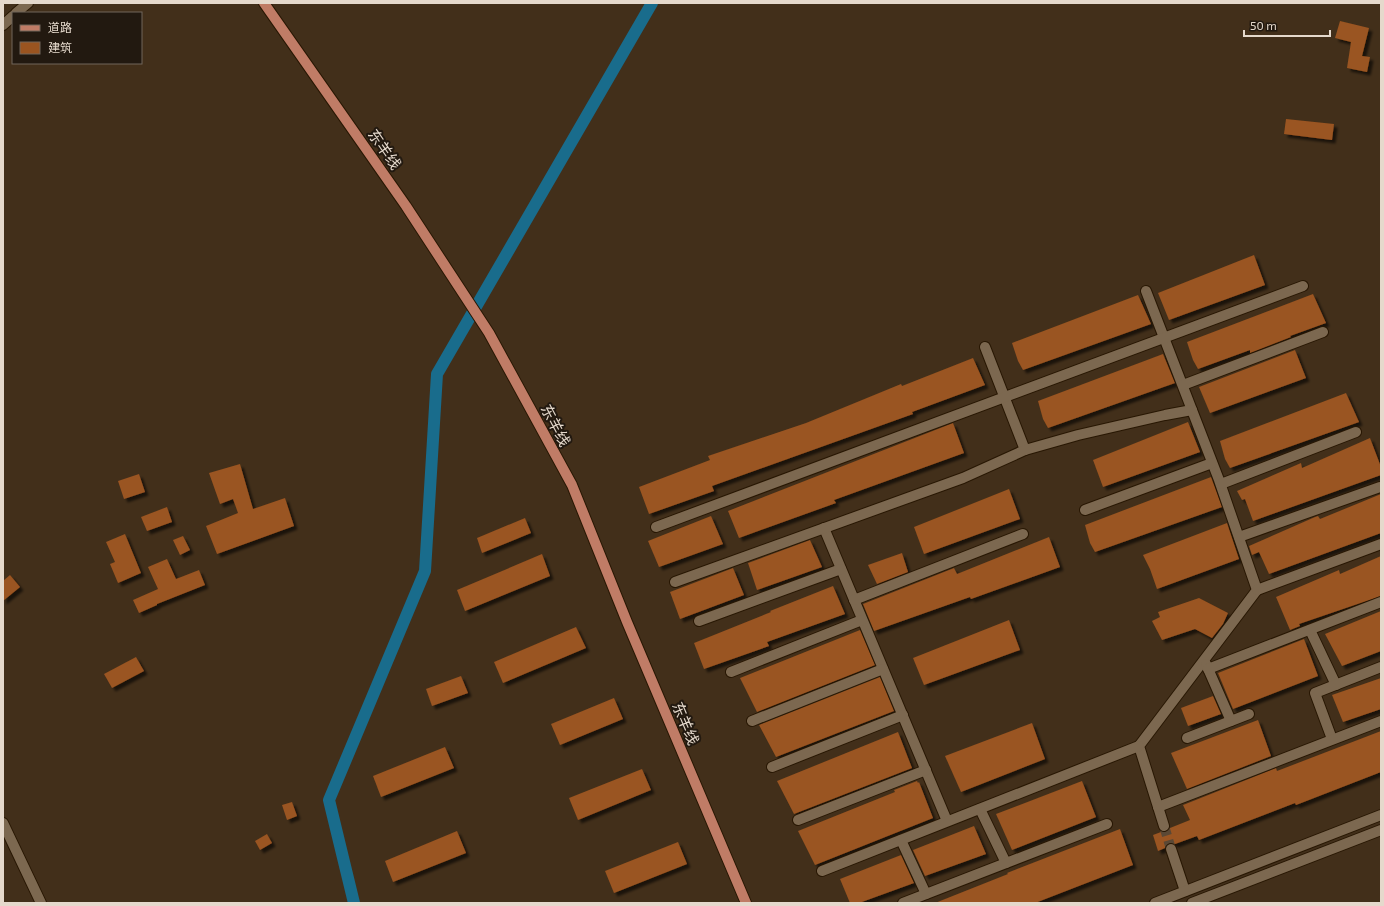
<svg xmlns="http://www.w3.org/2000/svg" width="1384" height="906" font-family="'Exo 2','Noto Sans SC',sans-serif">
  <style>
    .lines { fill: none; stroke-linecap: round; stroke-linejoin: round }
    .canal { stroke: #196c8c; stroke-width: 12 }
    .building { fill: #9a5420; filter: url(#shadow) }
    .minor-tunnel { stroke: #5a4835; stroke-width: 10; stroke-dasharray: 10 5; stroke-linecap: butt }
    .minor-casing { stroke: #281703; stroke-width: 12 }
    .major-casing { stroke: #281703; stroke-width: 12 }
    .minor { stroke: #7c6850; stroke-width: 10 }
    .major { stroke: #c07c66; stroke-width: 10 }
    .labels { text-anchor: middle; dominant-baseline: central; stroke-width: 4; stroke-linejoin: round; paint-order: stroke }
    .street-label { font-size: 15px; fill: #e5d9cc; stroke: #221910 }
  </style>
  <defs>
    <filter id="shadow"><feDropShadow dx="3.5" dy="3.5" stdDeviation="1" flood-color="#0009"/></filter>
  </defs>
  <rect width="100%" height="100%" fill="#422f1a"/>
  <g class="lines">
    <!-- canal -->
    <path class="canal" d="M 354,903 L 329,800 L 425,571 L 437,374 L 652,3"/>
  </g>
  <!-- building -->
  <g class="building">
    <path d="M 1340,21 L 1369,28 L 1362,56 L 1370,57 L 1367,72 L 1347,68 L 1351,42 L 1335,38 Z"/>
    <path d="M 1286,119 L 1334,124 L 1332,140 L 1284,134 Z"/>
    <path d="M 1254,255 L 1265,285 L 1169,320 L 1158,293 Z"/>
    <path d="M 1313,294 L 1326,323 L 1290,336 L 1291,337 L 1250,353 L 1250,350 L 1198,369 L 1193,360 L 1187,342 Z"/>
    <path d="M 1138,295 L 1151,324 L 1023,370 L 1018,361 L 1012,343 Z"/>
    <path d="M 1295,350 L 1306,378 L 1210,413 L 1199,387 Z"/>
    <path d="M 1163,354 L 1175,383 L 1048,428 L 1043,419 L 1038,401 Z"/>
    <path d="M 973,358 L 985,385 L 912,412 L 913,414 L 712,486 L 714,491 L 649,514 L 639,487 L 710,460 L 708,456 L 806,423 L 901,384 L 902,386 Z"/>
    <path d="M 1346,393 L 1359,422 L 1230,468 L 1225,459 L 1220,441 Z"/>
    <path d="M 1188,422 L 1200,452 L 1103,487 L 1093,460 Z"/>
    <path d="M 953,423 L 964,453 L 834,500 L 836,503 L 739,538 L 728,511 Z"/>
    <path d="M 1370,438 L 1381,467 L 1381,475 L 1253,521 L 1245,499 L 1242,500 L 1237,491 L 1301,463 L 1302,468 Z"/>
    <path d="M 240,464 L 253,509 L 285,498 L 294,526 L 217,554 L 206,526 L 238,513 L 233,499 L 220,504 L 209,473 Z"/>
    <path d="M 139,474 L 145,492 L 124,499 L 118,481 Z"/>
    <path d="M 1211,477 L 1222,507 L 1095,552 L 1090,543 L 1085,525 Z"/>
    <path d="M 1009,489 L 1020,519 L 924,554 L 914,527 Z"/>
    <path d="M 1381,494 L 1381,533 L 1269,574 L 1259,552 L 1252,555 L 1249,546 L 1315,517 L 1318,516 L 1320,519 Z"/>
    <path d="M 167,507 L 172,522 L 147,531 L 141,517 Z"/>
    <path d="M 711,516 L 723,544 L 659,567 L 648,541 Z"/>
    <path d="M 525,518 L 531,533 L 482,553 L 477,538 Z"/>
    <path d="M 1227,523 L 1239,559 L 1157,589 L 1150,569 L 1143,555 Z"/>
    <path d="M 125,534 L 141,573 L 118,583 L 110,564 L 115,562 L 106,542 Z"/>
    <path d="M 183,536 L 190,550 L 180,555 L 173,540 Z"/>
    <path d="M 1049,537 L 1060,567 L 971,599 L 970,597 L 874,631 L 863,604 L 954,568 L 957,574 Z"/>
    <path d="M 810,540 L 822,567 L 757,590 L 748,563 Z"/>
    <path d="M 902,553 L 908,572 L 877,584 L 868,565 Z"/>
    <path d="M 542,554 L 550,576 L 465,611 L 457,590 Z"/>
    <path d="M 1381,556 L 1381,596 L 1299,624 L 1300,626 L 1290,630 L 1276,597 L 1339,570 L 1340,574 Z"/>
    <path d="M 167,559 L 176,579 L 199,570 L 205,585 L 157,604 L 157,605 L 139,613 L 133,600 L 158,589 L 148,567 Z"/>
    <path d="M 733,568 L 744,595 L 680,619 L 670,592 Z"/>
    <path d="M 10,575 L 20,587 L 3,601 L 3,581 Z"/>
    <path d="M 833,586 L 845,614 L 767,642 L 769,646 L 704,669 L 694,643 L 771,612 L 770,611 Z"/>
    <path d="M 1199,598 L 1228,613 L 1223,624 L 1212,638 L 1195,629 L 1162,640 L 1152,621 L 1160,617 L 1158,612 Z"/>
    <path d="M 1381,611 L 1381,651 L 1342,666 L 1325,634 Z"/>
    <path d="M 1009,620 L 1020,650 L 924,685 L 913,658 Z"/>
    <path d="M 576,627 L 586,648 L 503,683 L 494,662 Z"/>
    <path d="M 860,630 L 875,665 L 757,712 L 740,678 Z"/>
    <path d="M 1304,639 L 1318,676 L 1233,709 L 1218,673 Z"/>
    <path d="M 136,657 L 144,671 L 112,688 L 104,674 Z"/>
    <path d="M 461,676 L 468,693 L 432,706 L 426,689 Z"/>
    <path d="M 880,677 L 894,711 L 776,757 L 759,725 Z"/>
    <path d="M 1381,678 L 1381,709 L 1343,722 L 1332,695 Z"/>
    <path d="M 1213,696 L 1221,714 L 1188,726 L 1181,708 Z"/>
    <path d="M 614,698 L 623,719 L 560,745 L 551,724 Z"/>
    <path d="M 1258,720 L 1271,756 L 1187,789 L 1171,753 Z"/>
    <path d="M 1032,723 L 1045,759 L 961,792 L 945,756 Z"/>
    <path d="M 1381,731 L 1381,772 L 1296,805 L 1295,803 L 1199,840 L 1197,836 L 1175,844 L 1172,843 L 1169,843 L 1166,845 L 1165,848 L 1158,851 L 1153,835 L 1161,832 L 1166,832 L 1170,828 L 1190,820 L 1183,805 L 1276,768 L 1277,771 Z"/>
    <path d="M 898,732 L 912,768 L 794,814 L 777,781 Z"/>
    <path d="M 445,747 L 454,768 L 381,797 L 373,776 Z"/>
    <path d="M 642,769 L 651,790 L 578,820 L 569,798 Z"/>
    <path d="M 917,781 L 918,783 L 919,782 L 933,818 L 815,865 L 798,831 L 895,792 L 894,790 Z"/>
    <path d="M 1082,781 L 1096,817 L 1012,850 L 996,814 Z"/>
    <path d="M 292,802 L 297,816 L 287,820 L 282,805 Z"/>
    <path d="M 974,826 L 986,854 L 925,876 L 913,850 Z"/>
    <path d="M 1120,829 L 1133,865 L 1035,903 L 935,903 L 1008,874 L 1007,873 Z"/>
    <path d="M 457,831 L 466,853 L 393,882 L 385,861 Z"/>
    <path d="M 267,834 L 272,843 L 260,850 L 255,841 Z"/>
    <path d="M 678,842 L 687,864 L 614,893 L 605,871 Z"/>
    <path d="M 901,855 L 914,883 L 859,903 L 850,903 L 840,879 Z"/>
  </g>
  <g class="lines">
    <!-- minor-tunnel -->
    <path class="minor-tunnel" d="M 1164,826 L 1171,849"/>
    <defs>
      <g id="minor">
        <path d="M 16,13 L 28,3"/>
        <path d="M 3,25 L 13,16"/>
        <path d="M 1146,291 L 1219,480 L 1257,590 L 1139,746 L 1164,826"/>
        <path d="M 985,347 L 1025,450"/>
        <path d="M 1183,385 L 1323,332"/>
        <path d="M 1221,484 L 1356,432"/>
        <path d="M 1085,510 L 1212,463"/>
        <path d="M 656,527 L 1303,286"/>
        <path d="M 824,528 L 947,821"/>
        <path d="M 1239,537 L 1380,487"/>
        <path d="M 675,582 L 963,478 L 1025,450 L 1078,435 L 1165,415 L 1192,410"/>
        <path d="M 1257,590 L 1381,544"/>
        <path d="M 854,600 L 1023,534"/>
        <path d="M 699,621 L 841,569"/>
        <path d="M 1310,630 L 1336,685"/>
        <path d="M 1206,664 L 1231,721"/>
        <path d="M 1208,669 L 1381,602"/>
        <path d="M 731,672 L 862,620"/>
        <path d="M 752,721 L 883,669"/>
        <path d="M 1187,738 L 1249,714"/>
        <path d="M 1332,739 L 1315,693 L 1381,667"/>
        <path d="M 772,767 L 903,715"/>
        <path d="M 1158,807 L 1381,721"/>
        <path d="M 980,809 L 1006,863"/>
        <path d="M 798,820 L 926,770"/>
        <path d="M 3,823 L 41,903"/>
        <path d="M 901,840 L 926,894"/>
        <path d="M 1171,849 L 1185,891"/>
        <path d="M 822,871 L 1139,746"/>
        <path d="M 903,903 L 1107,824"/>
        <path d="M 1155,903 L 1381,815"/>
        <path d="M 1192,903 L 1381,830"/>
      </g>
      <path id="major" d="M 264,3 L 406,206 L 489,333 L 572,485 L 627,622 L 746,903"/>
    </defs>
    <!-- minor casing -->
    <use href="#minor" class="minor-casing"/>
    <!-- major casing -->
    <use href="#major" class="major-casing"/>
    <!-- minor -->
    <use href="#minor" class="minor"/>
    <!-- major -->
    <use href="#major" class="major"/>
  </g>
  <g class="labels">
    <!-- street labels -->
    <g class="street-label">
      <text transform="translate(385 149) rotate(55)">东羊线</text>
      <text transform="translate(556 425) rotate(62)">东羊线</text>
      <text transform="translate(686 723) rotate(67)">东羊线</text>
    </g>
  </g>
  <!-- border -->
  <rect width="1384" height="906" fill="none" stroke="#e5d9cc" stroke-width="8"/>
  <!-- legend -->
  <rect x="12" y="12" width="130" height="52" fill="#221910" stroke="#70665b"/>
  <rect x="20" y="25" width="20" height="6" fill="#c07c66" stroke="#70665b"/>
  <text x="48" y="32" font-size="12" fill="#e5d9cc">道路</text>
  <rect x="20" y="42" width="20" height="12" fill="#9a5420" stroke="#70665b"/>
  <text x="48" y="52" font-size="12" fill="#e5d9cc">建筑</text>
  <!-- scale -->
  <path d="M1244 30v6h86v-6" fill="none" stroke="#e5d9cc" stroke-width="2"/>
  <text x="1250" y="30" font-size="12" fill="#e5d9cc" stroke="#221910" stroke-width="3" paint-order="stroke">50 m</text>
</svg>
